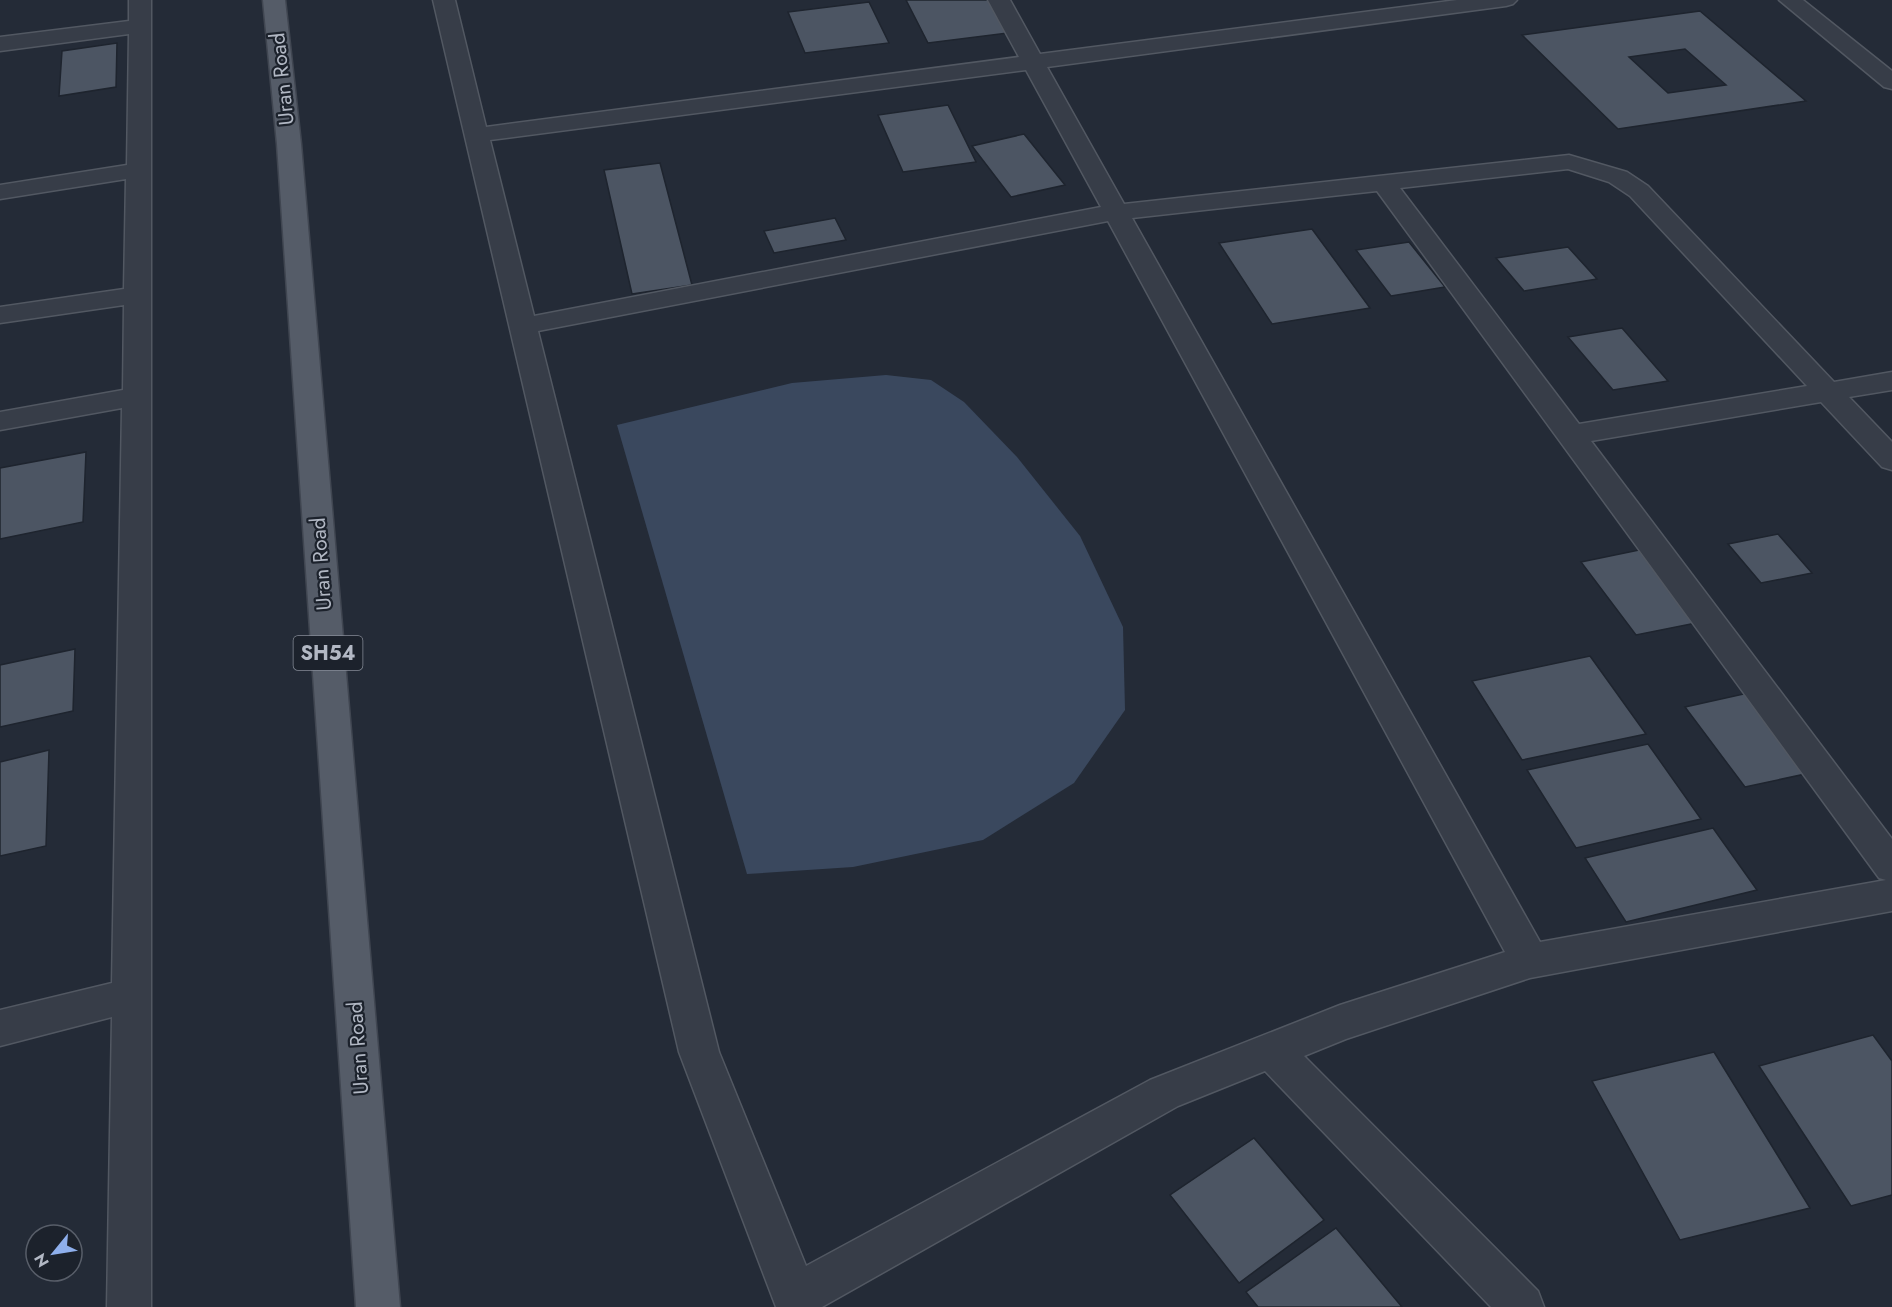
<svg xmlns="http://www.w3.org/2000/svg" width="1892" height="1307" font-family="Jost,sans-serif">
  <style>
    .water { fill: #3a485e }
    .building { fill: #4c5563; stroke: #1e242e; stroke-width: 1.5; fill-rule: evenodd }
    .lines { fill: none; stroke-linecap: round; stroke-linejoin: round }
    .minor-casing { stroke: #525862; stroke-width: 3 }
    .primary-casing { stroke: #404651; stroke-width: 3 }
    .minor { fill: #373d48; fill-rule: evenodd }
    .primary { fill: #555c68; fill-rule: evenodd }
    .labels { text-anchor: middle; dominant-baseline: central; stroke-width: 4.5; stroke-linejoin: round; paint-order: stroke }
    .shield { fill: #1c222c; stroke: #858b96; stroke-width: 1.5 }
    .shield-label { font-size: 20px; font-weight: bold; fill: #b2b8c4 }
    .street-label { font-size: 21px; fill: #b2b8c4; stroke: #1c222c }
  </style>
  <rect width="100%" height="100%" fill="#242b37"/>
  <!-- water -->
  <path class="water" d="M 886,375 L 931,380 L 964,402 L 1017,457 L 1080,536 L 1123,627 L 1125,710 L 1074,783 L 983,840 L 853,867 L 747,874 L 617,425 L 792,383 Z"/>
  <!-- building -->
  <g class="building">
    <path d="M 906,0 L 988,0 L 1008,33 L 928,43 Z"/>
    <path d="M 869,2 L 889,43 L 805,53 L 788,12 Z"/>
    <path d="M 1700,11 L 1806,101 L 1618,129 L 1522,35 ZM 1685,49 L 1726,85 L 1668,93 L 1629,57 Z"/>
    <path d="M 117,43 L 116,87 L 59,96 L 62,51 Z"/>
    <path d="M 948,105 L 976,162 L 903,172 L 878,115 Z"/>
    <path d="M 1024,134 L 1065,185 L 1011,197 L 972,146 Z"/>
    <path d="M 660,163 L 692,285 L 632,294 L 604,170 Z"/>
    <path d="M 835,218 L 846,240 L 774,253 L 764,231 Z"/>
    <path d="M 1312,229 L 1370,308 L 1272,324 L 1219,243 Z"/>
    <path d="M 1409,242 L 1445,287 L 1391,296 L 1356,250 Z"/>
    <path d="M 1568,247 L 1597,279 L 1524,291 L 1496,258 Z"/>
    <path d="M 1622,328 L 1668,381 L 1613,390 L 1568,337 Z"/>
    <path d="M 86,452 L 83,522 L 0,539 L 0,468 Z"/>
    <path d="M 1778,534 L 1812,573 L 1761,583 L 1728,544 Z"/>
    <path d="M 1639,550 L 1696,623 L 1636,635 L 1581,562 Z"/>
    <path d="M 75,649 L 73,711 L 0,727 L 0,665 Z"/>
    <path d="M 1590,656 L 1646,734 L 1522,760 L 1472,681 Z"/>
    <path d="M 1757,691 L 1819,771 L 1745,787 L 1685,707 Z"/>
    <path d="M 1648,744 L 1701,819 L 1576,848 L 1527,770 Z"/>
    <path d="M 49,750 L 46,846 L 0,856 L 0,762 Z"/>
    <path d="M 1713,828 L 1757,890 L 1626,922 L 1585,858 Z"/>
    <path d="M 1873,1035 L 1892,1061 L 1892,1195 L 1851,1206 L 1759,1066 Z"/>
    <path d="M 1714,1052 L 1810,1208 L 1680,1240 L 1592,1081 Z"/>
    <path d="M 1254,1138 L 1324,1220 L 1239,1283 L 1170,1195 Z"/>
    <path d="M 1336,1228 L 1402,1307 L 1258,1307 L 1246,1292 Z"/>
  </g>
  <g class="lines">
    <defs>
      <g id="minor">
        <path d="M 129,0 L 151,0 L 151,1307 L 107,1307 L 112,1017 L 0,1046 L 0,1010 L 112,983 L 122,408 L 0,430 L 0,412 L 123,390 L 124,305 L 0,323 L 0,307 L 124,289 L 126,179 L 0,199 L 0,185 L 127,165 L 129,34 L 0,51 L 0,37 L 129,21 Z"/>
        <path d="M 433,0 L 455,0 L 486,127 L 1019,57 L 988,0 L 1010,0 L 1040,54 L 1457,0 L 1517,0 L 1513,4 L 1506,6 L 1047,67 L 1124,204 L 1569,155 L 1627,172 L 1648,186 L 1834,382 L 1892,372 L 1892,390 L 1849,397 L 1892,442 L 1892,470 L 1882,467 L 1821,402 L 1591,441 L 1892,839 L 1892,911 L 1530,978 L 1346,1039 L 1304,1056 L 1538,1291 L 1544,1307 L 1491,1307 L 1265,1071 L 1178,1106 L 822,1307 L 776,1307 L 679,1052 ZM 1026,70 L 1101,207 L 534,316 L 490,140 ZM 1568,169 L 1609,182 L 1630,196 L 1807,386 L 1579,424 L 1400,188 ZM 1377,191 L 1879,878 L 1886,880 L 1540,942 L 1132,218 ZM 1108,221 L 1505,952 L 1340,1005 L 1150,1080 L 806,1266 L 719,1052 L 538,331 Z"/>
        <path d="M 1779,0 L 1803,0 L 1892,71 L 1892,89 L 1884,87 Z"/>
      </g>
      <path id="primary" d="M 263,0 L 285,0 L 301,144 L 400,1307 L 356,1307 L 277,144 Z"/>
    </defs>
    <!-- minor casing -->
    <use href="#minor" class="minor-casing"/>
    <!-- primary casing -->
    <use href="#primary" class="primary-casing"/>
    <!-- minor -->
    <use href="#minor" class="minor"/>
    <!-- primary -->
    <use href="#primary" class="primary"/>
  </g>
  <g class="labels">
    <!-- shield labels -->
    <rect class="shield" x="293.5" y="636" width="69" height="34" rx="4.5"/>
    <g class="shield-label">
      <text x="328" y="653">SH54</text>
    </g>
    <!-- street labels -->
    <g class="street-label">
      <text transform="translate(282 79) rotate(-96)">Uran Road</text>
      <text transform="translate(321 564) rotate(-94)">Uran Road</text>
      <text transform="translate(358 1048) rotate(-94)">Uran Road</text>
    </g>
  </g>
  <!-- north arrow -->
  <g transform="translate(54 1253) rotate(240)"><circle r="28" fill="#1c222c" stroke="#585e69" stroke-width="1.5"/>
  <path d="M0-4.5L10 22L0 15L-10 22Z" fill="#8eafec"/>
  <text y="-9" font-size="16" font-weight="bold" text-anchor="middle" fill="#b2b8c4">N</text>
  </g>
</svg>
